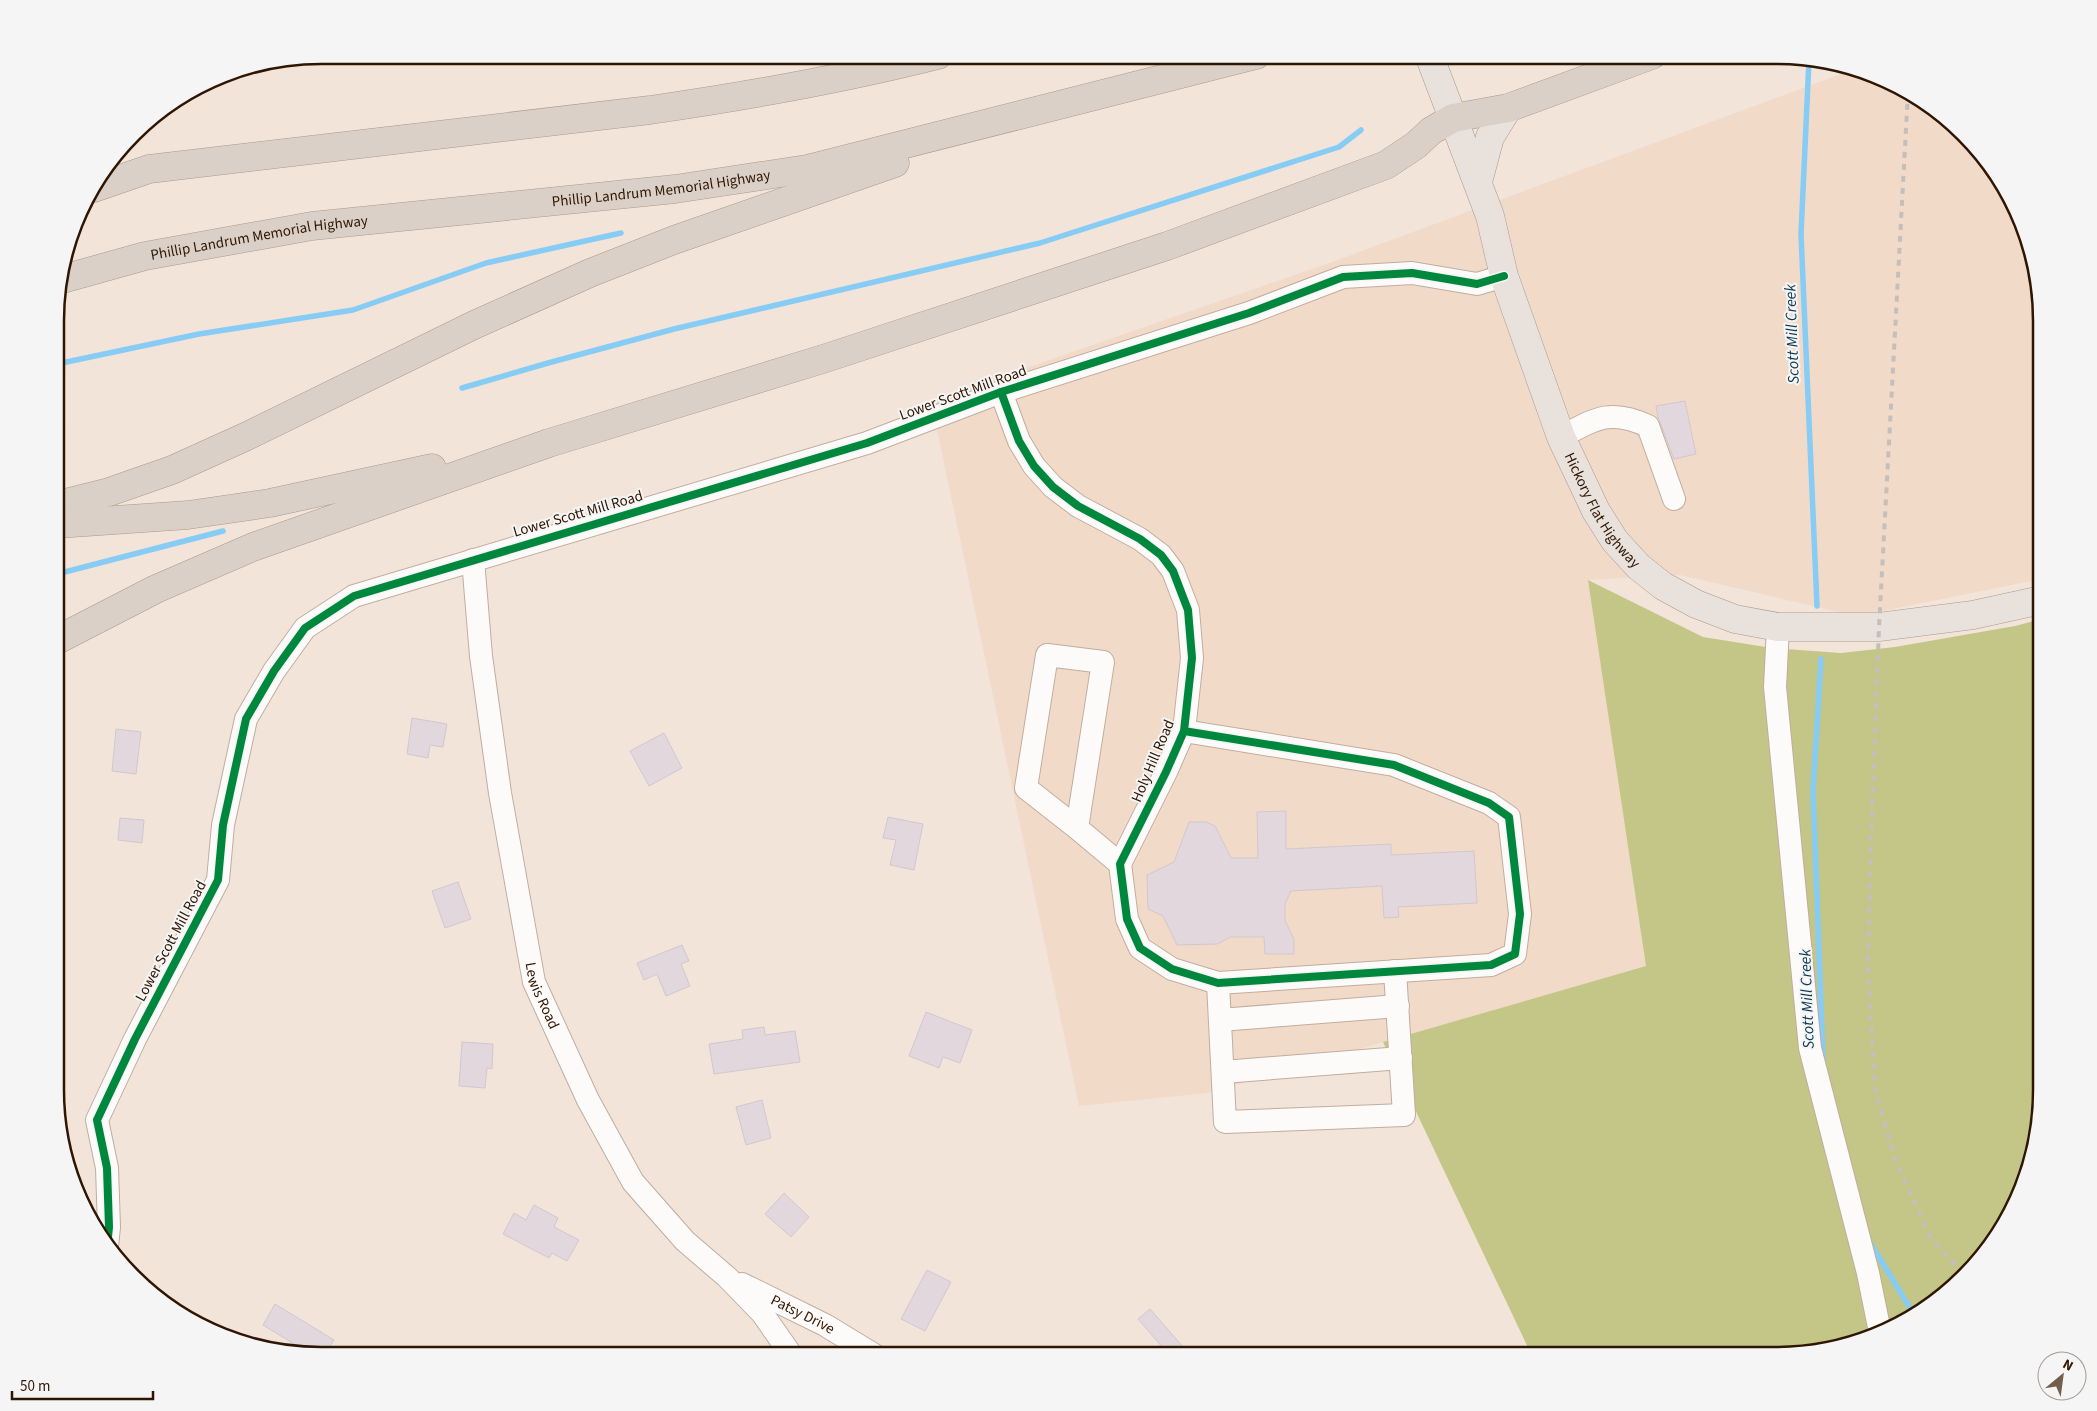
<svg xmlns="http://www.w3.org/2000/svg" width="2097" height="1411" font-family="'Source Sans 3',sans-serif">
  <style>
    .built { fill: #f2dac9 }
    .forest { fill: #c3c687 }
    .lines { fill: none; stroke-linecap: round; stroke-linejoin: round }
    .stream { stroke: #86ccf4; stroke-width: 5.5 }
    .building { fill: #e1d7dd; stroke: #d2c7d0 }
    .minor-casing { stroke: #c0ad9f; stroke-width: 24 }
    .major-casing { stroke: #aa998c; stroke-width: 29 }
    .highway-casing { stroke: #aa998c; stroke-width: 29 }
    .minor { stroke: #fdfbf9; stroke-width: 22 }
    .major { stroke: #e8e1dc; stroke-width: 28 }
    .highway { stroke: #dad0c8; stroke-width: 28 }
    .rail { stroke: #c4bfba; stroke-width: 4; stroke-dasharray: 6 6; stroke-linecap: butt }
    .cycleway-casing { stroke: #f5f5f5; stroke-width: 11 }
    .cycleway { stroke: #00873e; stroke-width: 8 }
    .labels { text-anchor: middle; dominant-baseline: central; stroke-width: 4; stroke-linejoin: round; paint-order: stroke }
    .street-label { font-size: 15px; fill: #2f1602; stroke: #f5f5f5 }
    .water-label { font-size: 16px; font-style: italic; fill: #0b3a52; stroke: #f5f5f5 }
    .rim { fill: none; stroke: #2f1602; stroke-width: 2.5 }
  </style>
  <rect width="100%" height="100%" fill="#f3e4d9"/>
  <!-- built -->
  <path class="built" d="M 1857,68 L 1924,100 L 1976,145 L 2007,188 L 2033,251 L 2041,303 L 2041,579 L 1868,614 L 1864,612 L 1864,618 L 1680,575 L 1589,580 L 1646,966 L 1208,1093 L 1079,1106 L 931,401 L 1332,262 Z"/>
  <!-- forest -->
  <path class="forest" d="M 1588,580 L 1703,637 L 1772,648 L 1841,653 L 1895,647 L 2015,626 L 2041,619 L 2041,1108 L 2028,1176 L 1997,1238 L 1952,1290 L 1909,1321 L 1846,1347 L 1794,1355 L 1532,1356 L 1383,1042 L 1646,966 Z"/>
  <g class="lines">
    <!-- stream -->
    <g class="stream">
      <path d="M 1809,60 L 1801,234 L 1817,606"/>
      <path d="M 57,364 L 199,334 L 353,310 L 486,263 L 621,233"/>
      <path d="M 462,388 L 548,363 L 674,329 L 1040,243 L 1339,147 L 1361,130"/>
      <path d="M 57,574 L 223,531"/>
      <path d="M 1821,659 L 1813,791 L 1823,1059"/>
      <path d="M 1869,1241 L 1915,1316"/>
    </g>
  </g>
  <!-- building -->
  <g class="building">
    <path d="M 1685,401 L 1696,454 L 1674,459 L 1658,417 L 1656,406 Z"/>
    <path d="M 412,718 L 447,724 L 443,747 L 430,745 L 428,758 L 407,754 Z"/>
    <path d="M 116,729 L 141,732 L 136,774 L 112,771 Z"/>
    <path d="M 664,733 L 682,768 L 649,786 L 630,751 Z"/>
    <path d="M 1286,811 L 1286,849 L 1391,844 L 1391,855 L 1474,851 L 1477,903 L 1398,907 L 1399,917 L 1384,918 L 1382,886 L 1291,891 L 1285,904 L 1285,921 L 1294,939 L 1294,954 L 1265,954 L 1264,937 L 1231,937 L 1217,944 L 1177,945 L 1163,916 L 1148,909 L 1147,875 L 1174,862 L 1189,822 L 1206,822 L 1215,826 L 1231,858 L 1258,858 L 1257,812 Z"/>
    <path d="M 888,817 L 923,824 L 914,870 L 890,865 L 896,840 L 883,838 Z"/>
    <path d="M 120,818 L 144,820 L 142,843 L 118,840 Z"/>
    <path d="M 458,882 L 471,919 L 445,928 L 432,891 Z"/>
    <path d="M 682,945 L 689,961 L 681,964 L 690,986 L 666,996 L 657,974 L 644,980 L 637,963 Z"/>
    <path d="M 926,1012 L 972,1030 L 960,1063 L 943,1057 L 939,1068 L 909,1056 Z"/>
    <path d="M 764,1027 L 765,1035 L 795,1031 L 800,1062 L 714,1074 L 709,1044 L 743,1039 L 742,1030 Z"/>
    <path d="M 462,1042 L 493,1044 L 492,1069 L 487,1068 L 485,1088 L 459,1086 Z"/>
    <path d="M 762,1100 L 771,1138 L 746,1145 L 736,1107 Z"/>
    <path d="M 784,1193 L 809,1217 L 791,1237 L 765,1214 Z"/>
    <path d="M 534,1205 L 558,1218 L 554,1227 L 579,1240 L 567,1261 L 552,1253 L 549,1258 L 503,1234 L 514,1213 L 526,1220 Z"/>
    <path d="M 927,1270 L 951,1282 L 925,1331 L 901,1319 Z"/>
    <path d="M 275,1304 L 334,1340 L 324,1356 L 312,1355 L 263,1325 Z"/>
    <path d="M 1150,1309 L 1191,1356 L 1170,1356 L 1138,1319 Z"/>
  </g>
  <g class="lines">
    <defs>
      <g id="minor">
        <path d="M 1001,392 L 1019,441 L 1034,466 L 1053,487 L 1078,506 L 1140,539 L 1161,555 L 1173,571 L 1188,610 L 1192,658 L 1184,731 L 1166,772 L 1120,864 L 1127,919 L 1140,948 L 1172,969 L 1218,983 L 1491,965 L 1515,954 L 1520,914 L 1509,817 L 1489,803 L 1394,765 L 1184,731"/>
        <path d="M 1561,437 C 1595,419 1610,408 1648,426 L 1674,499"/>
        <path id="s1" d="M 473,560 L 481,656 L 500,793 L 534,982 L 588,1100 L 633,1182 L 685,1241 L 727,1277 L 762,1313 L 792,1356"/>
        <path d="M 1778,627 L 1775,687 L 1810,1048 L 1868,1273 L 1880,1332"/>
        <path d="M 1077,828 L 1026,788 L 1047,655 L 1103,662 L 1077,828 L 1120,864"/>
        <path d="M 1218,983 L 1225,1122 L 1404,1115 L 1395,971"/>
        <path d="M 1220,1020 L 1398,1006"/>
        <path d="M 1223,1072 L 1401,1058"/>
        <path d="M 107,1246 L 109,1227 L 107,1168 L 97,1120 L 135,1039 L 218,880 L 223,825 L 246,719 L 274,671 L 305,628 L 354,596 L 867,443 L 1001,392 L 1249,313 L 1343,277 L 1412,273 L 1477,284 L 1504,276"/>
        <path id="s2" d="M 742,1284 L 825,1325 L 876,1356"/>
      </g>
      <g id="major">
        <path id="s3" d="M 1429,55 L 1490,216 L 1504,276 L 1561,437 L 1596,511 L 1615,541 L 1639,567 L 1663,586 L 1696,604 L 1735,619 L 1778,627 L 1879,627 L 1973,615 L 2041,600"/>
        <path d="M 1478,182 L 1490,137 L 1508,108"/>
      </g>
      <g id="highway">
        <path d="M 94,188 L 149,169 L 650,110 C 747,96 843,79 938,55"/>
        <path id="s4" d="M 59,280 L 145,256 L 312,226 L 675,189 L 807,169 L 1256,55"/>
        <path d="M 57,505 L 109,492 L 172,470 L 245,437 L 474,325 L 590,273 L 674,240 L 895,163"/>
        <path d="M 57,524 L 188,515 L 270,503 L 432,468"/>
        <path d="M 57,640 L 156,589 L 253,547 L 549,443 L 823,359 L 1167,246 L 1386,165 L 1416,145 L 1431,131 L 1453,118 L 1508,108 L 1652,55"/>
      </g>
    </defs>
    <!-- minor casing -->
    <use href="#minor" class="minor-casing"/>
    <!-- major casing -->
    <use href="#major" class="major-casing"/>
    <!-- highway casing -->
    <use href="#highway" class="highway-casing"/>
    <!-- minor -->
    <use href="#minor" class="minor"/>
    <!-- major -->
    <use href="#major" class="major"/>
    <!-- highway -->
    <use href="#highway" class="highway"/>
    <!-- rail -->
    <path class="rail" d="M 1908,92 L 1879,627 L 1871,838 L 1868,969 L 1875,1089 L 1895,1159 L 1931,1239 L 1965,1275"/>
    <defs>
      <g id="cycleway">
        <path d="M 1001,392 L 1019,441 L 1034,466 L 1053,487 L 1078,506 L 1140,539 L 1161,555 L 1173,571 L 1188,610 L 1192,658 L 1184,731 L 1166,772 L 1120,864 L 1127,919 L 1140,948 L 1172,969 L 1218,983 L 1491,965 L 1515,954 L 1520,914 L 1509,817 L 1489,803 L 1394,765 L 1184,731"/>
        <path d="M 107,1246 L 109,1227 L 107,1168 L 97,1120 L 135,1039 L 218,880 L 223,825 L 246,719 L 274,671 L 305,628 L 354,596 L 867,443 L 1001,392 L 1249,313 L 1343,277 L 1412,273 L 1477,284 L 1504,276"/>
      </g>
    </defs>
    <!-- cycleway casing -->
    <use href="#cycleway" class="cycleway-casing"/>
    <!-- cycleway -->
    <use href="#cycleway" class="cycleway"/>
  </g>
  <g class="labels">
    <!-- street labels -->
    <g class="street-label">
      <text stroke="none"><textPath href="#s4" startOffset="610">Phillip Landrum Memorial Highway</textPath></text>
      <text stroke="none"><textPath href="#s4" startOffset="205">Phillip Landrum Memorial Highway</textPath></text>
      <text transform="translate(963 393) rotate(-20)">Lower Scott Mill Road</text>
      <text stroke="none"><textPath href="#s3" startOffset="489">Hickory Flat Highway</textPath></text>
      <text transform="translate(578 514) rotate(-16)">Lower Scott Mill Road</text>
      <text transform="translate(1153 761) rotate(-67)">Holy Hill Road</text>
      <text transform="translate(171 941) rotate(-62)">Lower Scott Mill Road</text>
      <text stroke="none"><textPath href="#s1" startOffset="442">Lewis Road</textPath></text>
      <text stroke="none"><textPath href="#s2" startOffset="68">Patsy Drive</textPath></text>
    </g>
    <!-- water labels -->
    <g class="water-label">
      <text transform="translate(1792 334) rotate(-92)">Scott Mill Creek</text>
      <text transform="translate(1807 999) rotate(-92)">Scott Mill Creek</text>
    </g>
  </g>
  <!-- crop -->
  <path d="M0 0H2097V1411H0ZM321 64H1776A257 257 0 0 1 2033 321V1090A257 257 0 0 1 1776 1347H321A257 257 0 0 1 64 1090V321A257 257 0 0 1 321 64Z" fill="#f5f5f5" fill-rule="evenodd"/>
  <path class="rim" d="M321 64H1776A257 257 0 0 1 2033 321V1090A257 257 0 0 1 1776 1347H321A257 257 0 0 1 64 1090V321A257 257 0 0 1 321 64Z"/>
  <!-- north arrow -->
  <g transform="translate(2062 1376) rotate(29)"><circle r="24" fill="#f5f5f5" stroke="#a69c94"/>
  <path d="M0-4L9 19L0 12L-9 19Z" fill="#745e4d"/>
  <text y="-8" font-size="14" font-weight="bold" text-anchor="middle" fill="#2f1602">N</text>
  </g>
  <!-- scale -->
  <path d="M12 1391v8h141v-8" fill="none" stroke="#2f1602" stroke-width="2.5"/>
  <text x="20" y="1391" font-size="15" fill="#2f1602" stroke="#f5f5f5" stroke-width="4" paint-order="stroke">50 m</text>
</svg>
